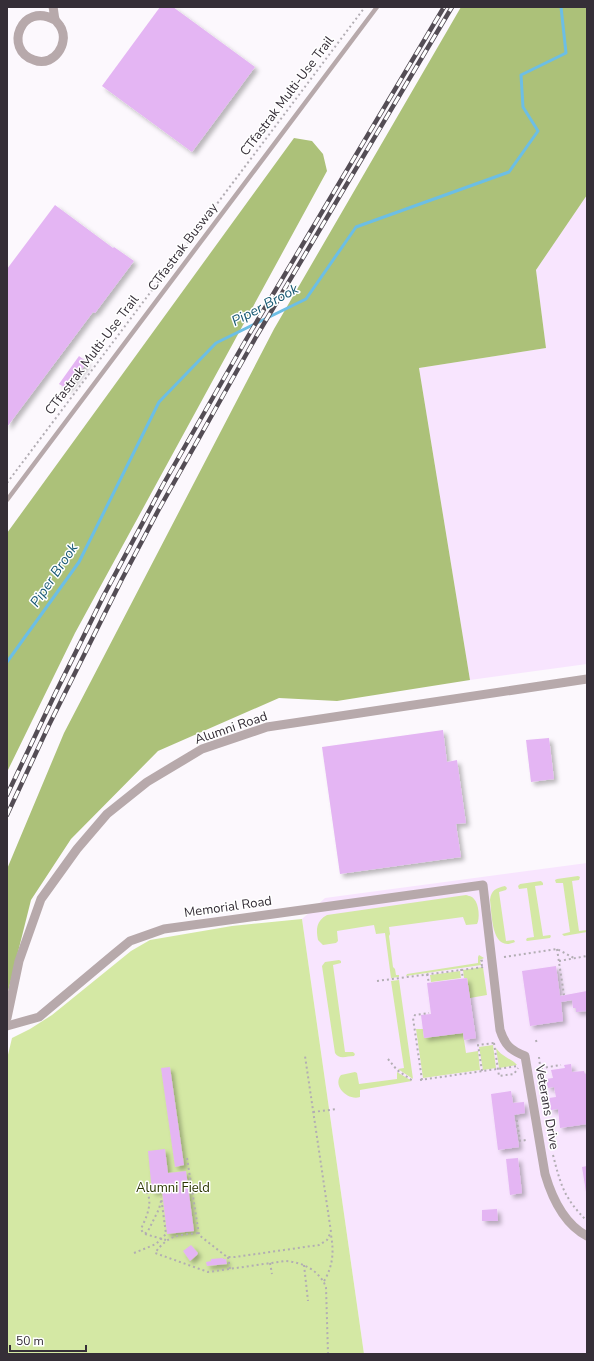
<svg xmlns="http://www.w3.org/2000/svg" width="594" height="1361" font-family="'Nunito Sans',sans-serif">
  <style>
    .built { fill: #f8e5fe }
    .green { fill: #d4e8a4 }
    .forest { fill: #acc179 }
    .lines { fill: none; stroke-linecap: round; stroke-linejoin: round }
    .stream { stroke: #6cbee5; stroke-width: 3 }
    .building { fill: #e4b5f3; filter: url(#shadow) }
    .path { stroke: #b2adb3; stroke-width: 2; stroke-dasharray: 2 3; stroke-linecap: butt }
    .service { stroke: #b7a9ab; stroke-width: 4.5 }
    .minor { stroke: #b7a9ab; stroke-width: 9 }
    .rail-casing { stroke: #544d55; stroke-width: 4.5 }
    .rail { stroke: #fff; stroke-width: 3; stroke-dasharray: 9; stroke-linecap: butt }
    .labels { text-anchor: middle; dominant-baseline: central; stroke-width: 3; stroke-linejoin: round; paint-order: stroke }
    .street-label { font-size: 13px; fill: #352e37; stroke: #fff }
    .park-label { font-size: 13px; fill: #2a3500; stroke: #fff }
    .water-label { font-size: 14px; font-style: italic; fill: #165772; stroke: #fff }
  </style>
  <defs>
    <filter id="shadow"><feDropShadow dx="3.5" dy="3.5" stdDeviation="2" flood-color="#0004"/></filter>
  </defs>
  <rect width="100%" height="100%" fill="#fcf8fd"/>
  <!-- built -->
  <g class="built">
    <path d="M 587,195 L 587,664 L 470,680 L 419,368 L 546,348 L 536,270 Z"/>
    <path d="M 587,863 L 587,1354 L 364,1354 L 302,919 L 325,898 Z"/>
  </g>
  <!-- green -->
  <g class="green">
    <path d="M 578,876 L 580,877 L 579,880 L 572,881 L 579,931 L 587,930 L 587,932 L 564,936 L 562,934 L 570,932 L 563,883 L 556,883 L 555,880 L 557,879 Z"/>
    <path d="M 541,881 L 543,883 L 543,885 L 535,886 L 543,936 L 550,935 L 551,936 L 550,938 L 527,941 L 526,940 L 527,938 L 534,937 L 527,888 L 519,889 L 518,886 L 520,884 Z"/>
    <path d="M 505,886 L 507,888 L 506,890 L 499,892 L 506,941 L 514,940 L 515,942 C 491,953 492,914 490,900 C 491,890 496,888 505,886 Z"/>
    <path d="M 466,895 C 469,896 472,896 474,899 C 479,904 480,919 477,924 L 466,925 L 463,917 L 389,927 L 390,934 L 389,936 L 393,967 L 395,969 L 396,975 L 399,975 L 399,977 L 391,978 L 385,933 L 376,934 L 374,925 L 337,931 L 338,941 L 336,943 L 323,945 L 318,940 C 316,929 316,921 327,915 Z"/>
    <path d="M 302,919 L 364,1354 L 7,1354 L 7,1059 L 12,1038 L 30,1029 L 52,1015 L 131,951 L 150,940 L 232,926 Z"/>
    <path d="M 479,955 L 484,958 L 480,960 L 481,965 L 406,976 L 407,974 L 478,963 L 478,957 Z"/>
    <path d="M 339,960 L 341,961 L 341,963 L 333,965 L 345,1052 L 353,1052 L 355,1054 L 354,1056 C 347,1056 339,1060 335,1053 L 322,966 L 325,962 Z"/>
    <path d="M 483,967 L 487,995 L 470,998 L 467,978 L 464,978 L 463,970 Z"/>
    <path d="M 460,971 L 461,978 L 431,982 L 430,975 Z"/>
    <path d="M 399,980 L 413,1079 L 398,1069 L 404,1068 L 391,981 Z"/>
    <path d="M 416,1029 L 423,1029 L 424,1038 L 463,1033 L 466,1053 L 478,1051 L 480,1070 L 423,1078 Z"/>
    <path d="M 493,1045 L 496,1068 L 483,1070 L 479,1047 Z"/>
    <path d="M 496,1048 C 502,1057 512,1059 517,1065 L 499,1068 Z"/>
    <path d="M 355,1072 L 357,1073 L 359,1084 L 397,1079 L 397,1072 L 412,1081 L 360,1090 L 360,1097 C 348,1101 332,1086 341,1075 Z"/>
  </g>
  <!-- forest -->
  <g class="forest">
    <path d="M 461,7 L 587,7 L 587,195 L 536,270 L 546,348 L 419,368 L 470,680 L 337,701 L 279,698 L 158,751 L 71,839 L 31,900 L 7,996 L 7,869 L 64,733 L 274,329 Z"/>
    <path d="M 294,138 L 312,141 L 323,154 L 327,171 L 75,633 L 7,772 L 7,533 Z"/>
  </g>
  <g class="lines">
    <!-- stream -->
    <path class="stream" d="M 7,662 L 79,562 L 159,402 L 216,343 L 306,299 L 356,227 L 509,172 L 538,131 L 523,107 L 521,75 L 566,53 L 561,7"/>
  </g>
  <!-- building -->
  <g class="building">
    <path d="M 160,7 L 173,7 L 255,67 L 192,152 L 102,86 Z"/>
    <path d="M 55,205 L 113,248 L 114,247 L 134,261 L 95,313 L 93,312 L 7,427 L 7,269 Z"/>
    <path d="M 79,356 L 87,362 L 67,389 L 59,384 Z"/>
    <path d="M 443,730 L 447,762 L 457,760 L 466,823 L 456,824 L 461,857 L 340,874 L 322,747 Z"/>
    <path d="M 549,738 L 554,779 L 531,782 L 526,740 Z"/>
    <path d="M 556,966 L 560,996 L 587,991 L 587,1011 L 576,1012 L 576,1008 L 573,1008 L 572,1000 L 561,1002 L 563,1021 L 530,1026 L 522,971 Z"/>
    <path d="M 467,978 L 476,1038 L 464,1040 L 463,1033 L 424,1038 L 421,1015 L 431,1014 L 427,983 Z"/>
    <path d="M 571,1064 L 572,1072 L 584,1071 L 585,1074 L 587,1074 L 587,1124 L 560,1128 L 558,1109 L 551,1110 L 549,1098 L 556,1097 L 554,1087 L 548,1088 L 546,1079 L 553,1078 L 551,1070 L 565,1068 L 564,1065 Z"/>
    <path d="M 170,1067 L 184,1165 L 175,1167 L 161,1068 Z"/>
    <path d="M 511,1091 L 513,1103 L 524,1102 L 525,1113 L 514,1115 L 519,1147 L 498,1150 L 491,1094 Z"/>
    <path d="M 165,1149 L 168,1173 L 186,1171 L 194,1231 L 167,1234 L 162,1191 L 152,1192 L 148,1151 Z"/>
    <path d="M 518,1158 L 522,1193 L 510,1195 L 506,1159 Z"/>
    <path d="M 587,1166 L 587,1192 L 586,1192 L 582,1167 Z"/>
    <path d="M 497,1209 L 498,1221 L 482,1221 L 482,1210 Z"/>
    <path d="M 191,1245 L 198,1253 L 197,1255 L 190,1261 L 183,1251 Z"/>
    <path d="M 223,1258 L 223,1259 L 226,1259 L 227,1264 L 207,1266 L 206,1262 L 211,1261 L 211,1259 Z"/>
  </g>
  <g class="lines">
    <!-- path -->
    <g class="path">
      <path d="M 7,483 L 365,7"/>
      <path d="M 557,949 L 564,995"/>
      <path d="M 504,957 L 557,949 L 574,958"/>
      <path d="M 559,961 L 587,956"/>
      <path d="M 482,966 L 481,961 L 484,960"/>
      <path d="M 461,969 L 463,978"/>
      <path d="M 427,974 L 429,983"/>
      <path d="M 377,981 L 484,967"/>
      <path d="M 536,1040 L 537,1044"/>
      <path d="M 494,1043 L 499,1076 L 514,1074 L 518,1068"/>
      <path d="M 539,1057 L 546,1117"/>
      <path d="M 388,1059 L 397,1070 L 413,1081"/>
      <path d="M 536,1069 L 561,1065"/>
      <path d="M 482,1071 L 478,1045 L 494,1043 L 495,1045"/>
      <path d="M 420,1080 L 518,1066"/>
      <path d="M 422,1080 L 413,1018 L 415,1015 L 429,1013"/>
      <path d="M 313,1112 L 337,1109"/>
      <path d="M 516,1115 L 520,1141 L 526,1140"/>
      <path d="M 553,1155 C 561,1186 564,1198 587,1221"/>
      <path d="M 187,1158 L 199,1235 L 227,1257 L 235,1257 L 319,1245 L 327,1240 L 331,1232 L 305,1056"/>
      <path d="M 147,1192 C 153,1204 146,1218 141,1229 L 143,1233 L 146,1233 L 148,1231 L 159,1209 L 161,1201"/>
      <path d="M 198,1233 C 178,1235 168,1235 155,1253 L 208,1272 L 285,1261 C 302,1262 319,1270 326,1287 L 328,1354"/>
      <path d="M 145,1234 L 166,1240"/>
      <path d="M 134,1253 L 156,1244 L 166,1234 L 161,1197"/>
      <path d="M 228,1257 L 230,1269"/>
      <path d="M 270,1263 L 272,1274"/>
      <path d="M 304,1265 L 308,1301"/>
      <path d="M 324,1281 C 333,1266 334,1252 331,1235"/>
    </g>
    <!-- service -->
    <path class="service" d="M 7,500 L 377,7"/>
    <!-- minor -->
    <g class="minor">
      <path d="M 53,7 C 54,11 54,16 55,19 C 56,22 59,24 60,26 C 63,30 64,37 63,41 C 62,49 56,57 49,60 C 44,62 39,62 34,60 C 3,50 21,1 55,20"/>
      <path d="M 7,1018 L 19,961 L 41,899 L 77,849 L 107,814 L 147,782 L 202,749 L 267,727 L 587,679"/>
      <path d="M 7,1026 L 39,1017 L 113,955 L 130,941 L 164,929 L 483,885 L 500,1030 C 505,1045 510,1050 525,1056 L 545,1174 C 552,1198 564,1224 587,1236"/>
    </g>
    <defs>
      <g id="rail">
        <path d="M 7,795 L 55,694 L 104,595 L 164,483 L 247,338 L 444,7"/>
        <path d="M 7,815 L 49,725 L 122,579 L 159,509 L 256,337 L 452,7"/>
      </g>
    </defs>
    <!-- rail casing -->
    <use href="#rail" class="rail-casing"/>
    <!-- rail -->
    <use href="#rail" class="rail"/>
  </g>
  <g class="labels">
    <!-- street labels -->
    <g class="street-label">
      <text transform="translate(287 96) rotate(-53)">CTfastrak Multi-Use Trail</text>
      <text transform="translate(183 247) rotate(-53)">CTfastrak Busway</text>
      <text transform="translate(92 355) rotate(-53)">CTfastrak Multi-Use Trail</text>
      <text transform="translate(231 728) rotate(-19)">Alumni Road</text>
      <text transform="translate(228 907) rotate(-8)">Memorial Road</text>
      <text transform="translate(547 1107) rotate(80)">Veterans Drive</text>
    </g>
    <!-- park labels -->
    <g class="park-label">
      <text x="173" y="1188">Alumni Field</text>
    </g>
    <!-- water labels -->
    <g class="water-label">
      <text transform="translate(265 305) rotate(-28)">Piper Brook</text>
      <text transform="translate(54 575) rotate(-56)">Piper Brook</text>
    </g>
  </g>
  <!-- border -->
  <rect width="594" height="1361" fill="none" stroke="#352e37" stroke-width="16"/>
  <!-- scale -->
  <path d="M10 1345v6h76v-6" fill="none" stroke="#352e37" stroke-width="2"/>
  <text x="16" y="1345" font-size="12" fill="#352e37" stroke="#ffffff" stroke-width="3" paint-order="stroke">50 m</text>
</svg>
